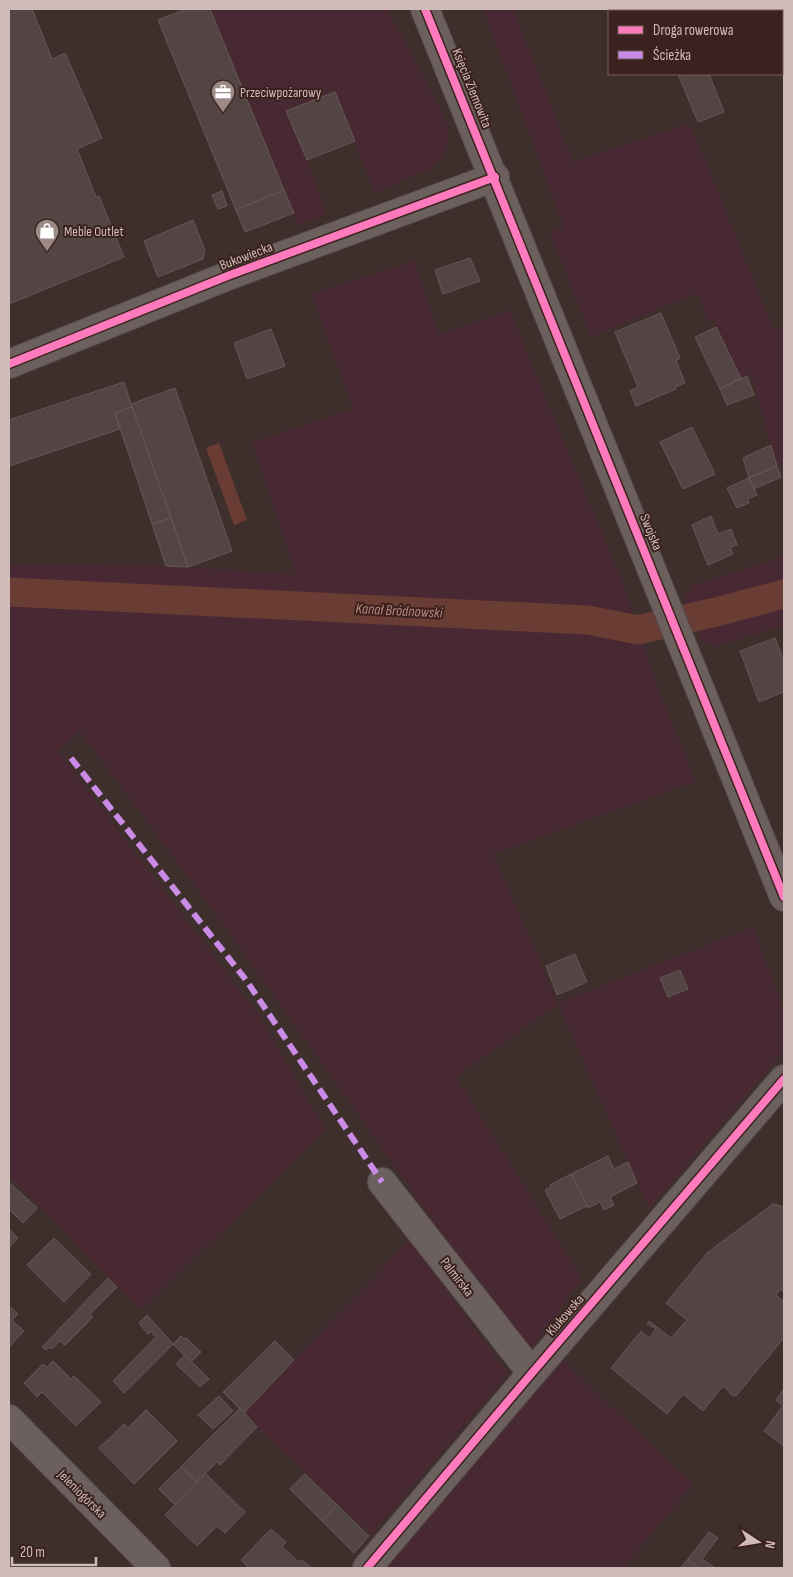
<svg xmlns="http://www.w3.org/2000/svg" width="793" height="1577" font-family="'Sofia Sans Condensed',sans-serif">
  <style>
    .green { fill: #482933 }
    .water { fill: #693c34 }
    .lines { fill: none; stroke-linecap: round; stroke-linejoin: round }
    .canal { stroke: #693c34; stroke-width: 29 }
    .building { fill: #534543; stroke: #655855 }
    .minor-casing { stroke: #584d4b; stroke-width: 30 }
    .minor { stroke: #6b605e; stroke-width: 28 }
    .quiet { stroke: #ca8be6; stroke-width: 6; stroke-dasharray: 12 6; stroke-linecap: butt }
    .cycleway-casing { stroke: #3b221e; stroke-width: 11 }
    .cycleway { stroke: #fd7abc; stroke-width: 8 }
    .labels { text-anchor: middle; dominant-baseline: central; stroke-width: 4; stroke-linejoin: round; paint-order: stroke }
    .street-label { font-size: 14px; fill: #cfbbb7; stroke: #3b221e }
    .poi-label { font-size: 14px; fill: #cfbbb7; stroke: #3b221e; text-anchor: start }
    .water-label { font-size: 15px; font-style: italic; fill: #b9847c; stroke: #3b221e }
  </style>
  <rect width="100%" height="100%" fill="#3e2f2d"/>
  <!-- green -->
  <g class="green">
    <path d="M 210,9 L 387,9 L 446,119 L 448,131 L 448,143 L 442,156 L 434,167 L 375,193 L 335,92 L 287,111 L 307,160 L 326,214 L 297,225 L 294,213 Z"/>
    <path d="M 483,9 L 513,9 L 573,162 L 689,124 L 702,152 L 773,329 L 784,328 L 784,461 L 777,466 L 751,374 L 741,378 L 713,319 L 708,322 L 697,293 L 591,337 L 550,233 L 564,227 Z"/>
    <path d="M 415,261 L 439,334 L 511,310 L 528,356 L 626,591 L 662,700 L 696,781 L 493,854 L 558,1003 L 753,927 L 784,1011 L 784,1051 L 649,1209 L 558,1004 L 456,1077 L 582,1279 L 527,1353 L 228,931 L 80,731 L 58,751 L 257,1013 L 326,1130 L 141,1310 L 9,1177 L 9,564 L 188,567 L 296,575 L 252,443 L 353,409 L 312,294 Z"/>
    <path d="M 784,557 L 784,625 L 714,647 L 701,640 L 683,595 L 691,592 L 690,586 Z"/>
    <path d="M 410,1240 L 508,1374 L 371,1535 L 257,1427 L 244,1412 Z"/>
    <path d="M 561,1359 L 693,1484 L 623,1568 L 383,1568 Z"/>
  </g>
  <!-- water -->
  <path class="water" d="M 219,443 L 247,520 L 234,525 L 206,448 Z"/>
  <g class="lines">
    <!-- canal -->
    <path class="canal" d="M 9,592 L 588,620 L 638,630 L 716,612 L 784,594"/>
  </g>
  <!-- building -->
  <g class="building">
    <path d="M 9,9 L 32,9 L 52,59 L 65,53 L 102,138 L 77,149 L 96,197 L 99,196 L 124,257 L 9,304 Z"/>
    <path d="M 186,9 L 210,9 L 284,190 L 236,210 L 158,20 Z"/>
    <path d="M 678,74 L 709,74 L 724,112 L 698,122 Z"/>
    <path d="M 335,92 L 355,141 L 307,160 L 286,111 Z"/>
    <path d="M 284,190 L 294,213 L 245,232 L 236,210 Z"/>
    <path d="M 222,191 L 227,206 L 218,209 L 212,195 Z"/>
    <path d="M 193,220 L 205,250 L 203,259 L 158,277 L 144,241 Z"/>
    <path d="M 470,258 L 480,281 L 443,294 L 435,270 Z"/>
    <path d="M 661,313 L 680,358 L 676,360 L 685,383 L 675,387 L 676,389 L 636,406 L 630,391 L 638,387 L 615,332 Z"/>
    <path d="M 716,327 L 741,378 L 720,389 L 695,337 Z"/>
    <path d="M 271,329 L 285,366 L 247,379 L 234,343 Z"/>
    <path d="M 747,376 L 754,395 L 727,405 L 720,389 Z"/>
    <path d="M 124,382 L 132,407 L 115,413 L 120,429 L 9,466 L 9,420 Z"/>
    <path d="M 175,388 L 232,551 L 188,567 L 131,404 Z"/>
    <path d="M 132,407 L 171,518 L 152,524 L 115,413 Z"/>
    <path d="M 692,427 L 715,474 L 683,489 L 660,442 Z"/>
    <path d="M 771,445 L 777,466 L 749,478 L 743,458 Z"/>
    <path d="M 777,466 L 781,477 L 754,489 L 749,478 Z"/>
    <path d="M 749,478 L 757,495 L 747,499 L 749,503 L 737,508 L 727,488 Z"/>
    <path d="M 711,516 L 718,534 L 731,529 L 737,545 L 730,547 L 733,554 L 708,565 L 692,525 Z"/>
    <path d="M 171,518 L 188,567 L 166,566 L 152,524 Z"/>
    <path d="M 775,638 L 784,661 L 784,692 L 759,702 L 740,651 Z"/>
    <path d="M 575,954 L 587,982 L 557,995 L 546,966 Z"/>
    <path d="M 680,970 L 688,989 L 668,997 L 660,978 Z"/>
    <path d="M 608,1156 L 614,1169 L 628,1162 L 637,1183 L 610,1197 L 614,1205 L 604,1210 L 600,1202 L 588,1208 L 571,1174 Z"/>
    <path d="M 571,1174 L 587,1206 L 560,1219 L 545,1190 L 551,1187 L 550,1185 Z"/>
    <path d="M 9,1182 L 37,1208 L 23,1223 L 9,1209 Z"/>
    <path d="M 773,1204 L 784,1207 L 784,1292 L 780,1289 L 776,1295 L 784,1302 L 784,1338 L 736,1396 L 734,1395 L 733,1396 L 729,1393 L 730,1392 L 723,1386 L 703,1411 L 683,1394 L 667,1414 L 611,1368 L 641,1331 L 649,1338 L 656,1329 L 647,1324 L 649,1321 L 671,1338 L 687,1320 L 666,1303 L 708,1252 Z"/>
    <path d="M 9,1229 L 18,1238 L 9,1248 Z"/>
    <path d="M 54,1238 L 91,1274 L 64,1302 L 27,1265 Z"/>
    <path d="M 108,1278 L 117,1287 L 90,1314 L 93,1317 L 65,1345 L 60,1341 L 52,1349 L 50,1347 L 46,1350 L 42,1347 Z"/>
    <path d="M 9,1306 L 18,1314 L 12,1320 L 24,1331 L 9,1347 Z"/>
    <path d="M 147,1315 L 173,1344 L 124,1393 L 113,1381 L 156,1337 L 151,1332 L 148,1334 L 139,1323 Z"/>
    <path d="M 181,1336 L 184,1339 L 186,1338 L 201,1352 L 191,1362 L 173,1344 Z"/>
    <path d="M 275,1341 L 294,1360 L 244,1413 L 223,1392 Z"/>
    <path d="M 185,1355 L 209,1379 L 200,1387 L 176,1364 Z"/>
    <path d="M 53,1361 L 71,1379 L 74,1376 L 101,1402 L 76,1426 L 42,1392 L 37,1397 L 24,1383 L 43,1364 L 47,1367 Z"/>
    <path d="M 784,1389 L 784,1446 L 764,1431 L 783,1406 L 776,1400 Z"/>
    <path d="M 219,1396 L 233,1411 L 213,1429 L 198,1415 Z"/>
    <path d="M 240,1408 L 257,1427 L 220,1465 L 217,1462 L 197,1482 L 181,1467 Z"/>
    <path d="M 146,1410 L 177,1441 L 134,1484 L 99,1448 L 124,1424 L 128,1428 Z"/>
    <path d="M 181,1467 L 197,1482 L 175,1505 L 159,1489 Z"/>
    <path d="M 205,1473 L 245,1512 L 225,1533 L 217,1526 L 197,1546 L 165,1515 Z"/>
    <path d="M 305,1474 L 337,1505 L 322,1521 L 290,1489 Z"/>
    <path d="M 337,1505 L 369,1536 L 354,1553 L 322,1521 Z"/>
    <path d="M 271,1529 L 286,1542 L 282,1547 L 299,1562 L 302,1560 L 312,1568 L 249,1568 L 241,1560 Z"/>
    <path d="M 709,1532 L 718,1538 L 702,1559 L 715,1568 L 699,1568 L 688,1559 Z"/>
    <path d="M 688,1559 L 699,1568 L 681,1568 Z"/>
  </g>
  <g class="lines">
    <defs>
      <g id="minor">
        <path d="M 425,9 L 784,897"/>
        <path d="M 9,364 L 230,275 L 495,177"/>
        <path d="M 382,1182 L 532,1373"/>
        <path d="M 9,1419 L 156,1568"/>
        <path d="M 367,1568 L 532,1373 L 784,1079"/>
      </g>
    </defs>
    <!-- minor casing -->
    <use href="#minor" class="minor-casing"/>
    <!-- minor -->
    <use href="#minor" class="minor"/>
    <!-- quiet -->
    <path class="quiet" d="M 71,758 L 246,980 L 382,1182"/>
    <defs>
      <g id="cycleway">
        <path d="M 425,9 L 784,897"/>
        <path d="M 9,364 L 230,275 L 495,177"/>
        <path d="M 367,1568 L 532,1373 L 784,1079"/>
      </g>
    </defs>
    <!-- cycleway casing -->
    <use href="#cycleway" class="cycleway-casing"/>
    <!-- cycleway -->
    <use href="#cycleway" class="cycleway"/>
  </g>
  <!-- icons -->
  <defs>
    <symbol id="office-pin" viewBox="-11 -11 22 30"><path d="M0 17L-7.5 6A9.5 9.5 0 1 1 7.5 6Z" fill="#9c8a87" stroke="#3b221e"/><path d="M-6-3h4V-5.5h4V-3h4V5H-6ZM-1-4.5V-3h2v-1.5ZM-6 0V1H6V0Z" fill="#fff"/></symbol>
    <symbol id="shop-pin" viewBox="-11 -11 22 30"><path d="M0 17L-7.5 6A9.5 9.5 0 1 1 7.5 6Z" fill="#9c8a87" stroke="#3b221e"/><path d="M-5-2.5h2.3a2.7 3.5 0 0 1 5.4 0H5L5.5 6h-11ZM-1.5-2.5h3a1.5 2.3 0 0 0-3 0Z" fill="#fff"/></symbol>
  </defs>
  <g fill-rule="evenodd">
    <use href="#office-pin" x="209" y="78" width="28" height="38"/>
    <use href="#shop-pin" x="33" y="217" width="28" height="38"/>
  </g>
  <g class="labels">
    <!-- street labels -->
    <g class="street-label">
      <text transform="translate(472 88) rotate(68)">Księcia Ziemowita</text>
      <text transform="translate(246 256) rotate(-21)">Bukowiecka</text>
      <text transform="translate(651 532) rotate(68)">Swojska</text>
      <text transform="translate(457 1277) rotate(52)">Palmirska</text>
      <text transform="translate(565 1315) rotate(-49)">Klukowska</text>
      <text transform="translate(82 1494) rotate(45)">Jeleniogórska</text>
    </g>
    <!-- poi labels -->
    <g class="poi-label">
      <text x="240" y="92">Przeciwpożarowy</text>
      <text x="64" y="231">Meble Outlet</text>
    </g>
    <!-- water labels -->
    <g class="water-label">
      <text transform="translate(399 611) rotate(3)">Kanał Bródnowski</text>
    </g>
  </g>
  <!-- border -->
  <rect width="793" height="1577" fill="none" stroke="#cfbbb7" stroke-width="20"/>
  <!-- legend -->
  <rect x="608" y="10" width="175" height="65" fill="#3b221e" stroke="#765f5b"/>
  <rect x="618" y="26" width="25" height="8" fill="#fd7abc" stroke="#765f5b"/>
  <text x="653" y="35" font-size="15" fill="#cfbbb7">Droga rowerowa</text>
  <rect x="618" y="51" width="25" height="8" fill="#ca8be6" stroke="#765f5b"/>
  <text x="653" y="60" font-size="15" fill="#cfbbb7">Ścieżka</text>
  <!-- north arrow -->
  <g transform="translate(758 1542) rotate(102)" stroke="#3b221e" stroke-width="4" paint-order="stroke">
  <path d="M0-4L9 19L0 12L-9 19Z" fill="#cfbbb7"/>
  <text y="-8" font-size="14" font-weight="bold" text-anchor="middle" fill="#cfbbb7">N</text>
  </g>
  <!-- scale -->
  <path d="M12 1557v8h84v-8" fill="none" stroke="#cfbbb7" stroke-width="2.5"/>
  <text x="20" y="1557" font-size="15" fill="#cfbbb7" stroke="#3b221e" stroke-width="4" paint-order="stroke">20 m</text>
</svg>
